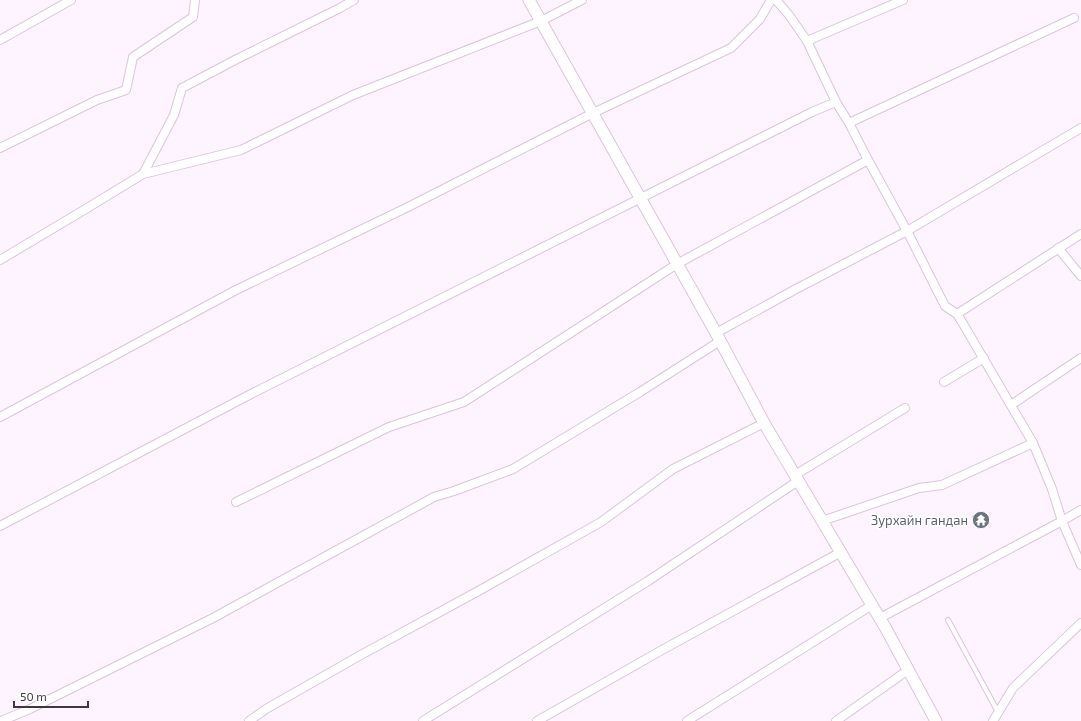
<svg xmlns="http://www.w3.org/2000/svg" width="1081" height="721" font-family="'Exo 2',sans-serif">
  <style>
    .building { fill: #e3a9e7 }
    .lines { fill: none; stroke-linecap: round; stroke-linejoin: round }
    .lane-casing { stroke: #ddc3df; stroke-width: 6 }
    .street-casing { stroke: #ddc3df; stroke-width: 10 }
    .secondary-casing { stroke: #ddc3df; stroke-width: 13 }
    .lane { stroke: #fff; stroke-width: 4 }
    .street { stroke: #fff; stroke-width: 8 }
    .secondary { stroke: #fff; stroke-width: 11 }
    .labels { text-anchor: middle; dominant-baseline: central; stroke-width: 3; stroke-linejoin: round; paint-order: stroke }
    .worship-label { font-size: 13px; fill: #5b616d; stroke: #fff; text-anchor: end }
  </style>
  <rect width="100%" height="100%" fill="#fef4ff"/>
  <!-- building -->
  <path class="building" d="M 984,511 L 989,524 L 978,529 L 972,516 Z"/>
  <g class="lines">
    <defs>
      <path id="lane" d="M 948,620 L 998,712"/>
      <g id="street">
        <path d="M 776,0 L 789,15 L 807,41 L 836,102 L 849,123 L 868,160 L 907,231 L 945,306 L 957,314 L 962,322 L 1033,443 L 1052,489 L 1062,521 L 1081,565"/>
        <path d="M 0,40 L 71,0"/>
        <path d="M 807,41 L 903,0"/>
        <path d="M 849,123 L 1074,18"/>
        <path d="M 0,148 L 97,100 L 126,90 L 133,57 L 193,17 L 195,0"/>
        <path d="M 143,174 L 174,115 L 182,88 L 237,59 L 340,8 L 354,0"/>
        <path d="M 1058,248 L 1081,276"/>
        <path d="M 0,260 L 84,210 L 143,174 L 241,150 L 353,95 L 541,21 L 582,0"/>
        <path d="M 957,314 L 1081,234"/>
        <path d="M 716,333 L 796,289 L 907,231 L 1081,128"/>
        <path d="M 944,382 L 984,358"/>
        <path d="M 1011,405 L 1081,358"/>
        <path d="M 0,417 L 236,290 L 406,208 L 593,113 L 731,48 L 760,19 L 771,0"/>
        <path d="M 795,475 L 905,408"/>
        <path d="M 236,502 L 389,427 L 464,402 L 677,264 L 868,160"/>
        <path d="M 822,521 L 919,488 L 942,485 L 1033,443"/>
        <path d="M 0,526 L 251,394 L 812,112 L 836,102"/>
        <path d="M 880,618 L 1062,521 L 1081,510"/>
        <path d="M 1,721 L 30,709 L 213,618 L 434,497 L 454,491 L 513,469 L 640,392 L 720,341"/>
        <path d="M 249,721 L 266,709 L 359,656 L 482,589 L 601,522 L 673,469 L 764,423"/>
        <path d="M 423,721 L 648,581 L 798,481"/>
        <path d="M 537,721 L 662,650 L 841,552"/>
        <path d="M 687,721 L 872,605"/>
        <path d="M 836,721 L 908,670"/>
        <path d="M 993,721 L 1013,688 L 1081,623"/>
      </g>
      <path id="secondary" d="M 529,0 L 716,333 L 764,423 L 885,627 L 936,721"/>
    </defs>
    <!-- lane casing -->
    <use href="#lane" class="lane-casing"/>
    <!-- street casing -->
    <use href="#street" class="street-casing"/>
    <!-- secondary casing -->
    <use href="#secondary" class="secondary-casing"/>
    <!-- lane -->
    <use href="#lane" class="lane"/>
    <!-- street -->
    <use href="#street" class="street"/>
    <!-- secondary -->
    <use href="#secondary" class="secondary"/>
  </g>
  <!-- icons -->
  <defs>
    <symbol id="temple-disc" viewBox="-11 -11 22 22"><circle r="9.5" fill="#6b7280" stroke="#fff"/><path d="M0-6L5-2H3V0L6.5 2.5H4V6H1.5V3h-3V6H-4V2.5H-6.5L-3 0V-2H-5Z" fill="#fff"/></symbol>
  </defs>
  <g fill-rule="evenodd">
    <use href="#temple-disc" x="971" y="510" width="20" height="20"/>
  </g>
  <g class="labels">
    <!-- worship labels -->
    <g class="worship-label">
      <text x="968" y="520">Зурхайн гандан</text>
    </g>
  </g>
  <!-- scale -->
  <path d="M14 701v6h74v-6" fill="none" stroke="#403641" stroke-width="2"/>
  <text x="20" y="701" font-size="12" fill="#403641" stroke="#ffffff" stroke-width="3" paint-order="stroke">50 m</text>
</svg>
